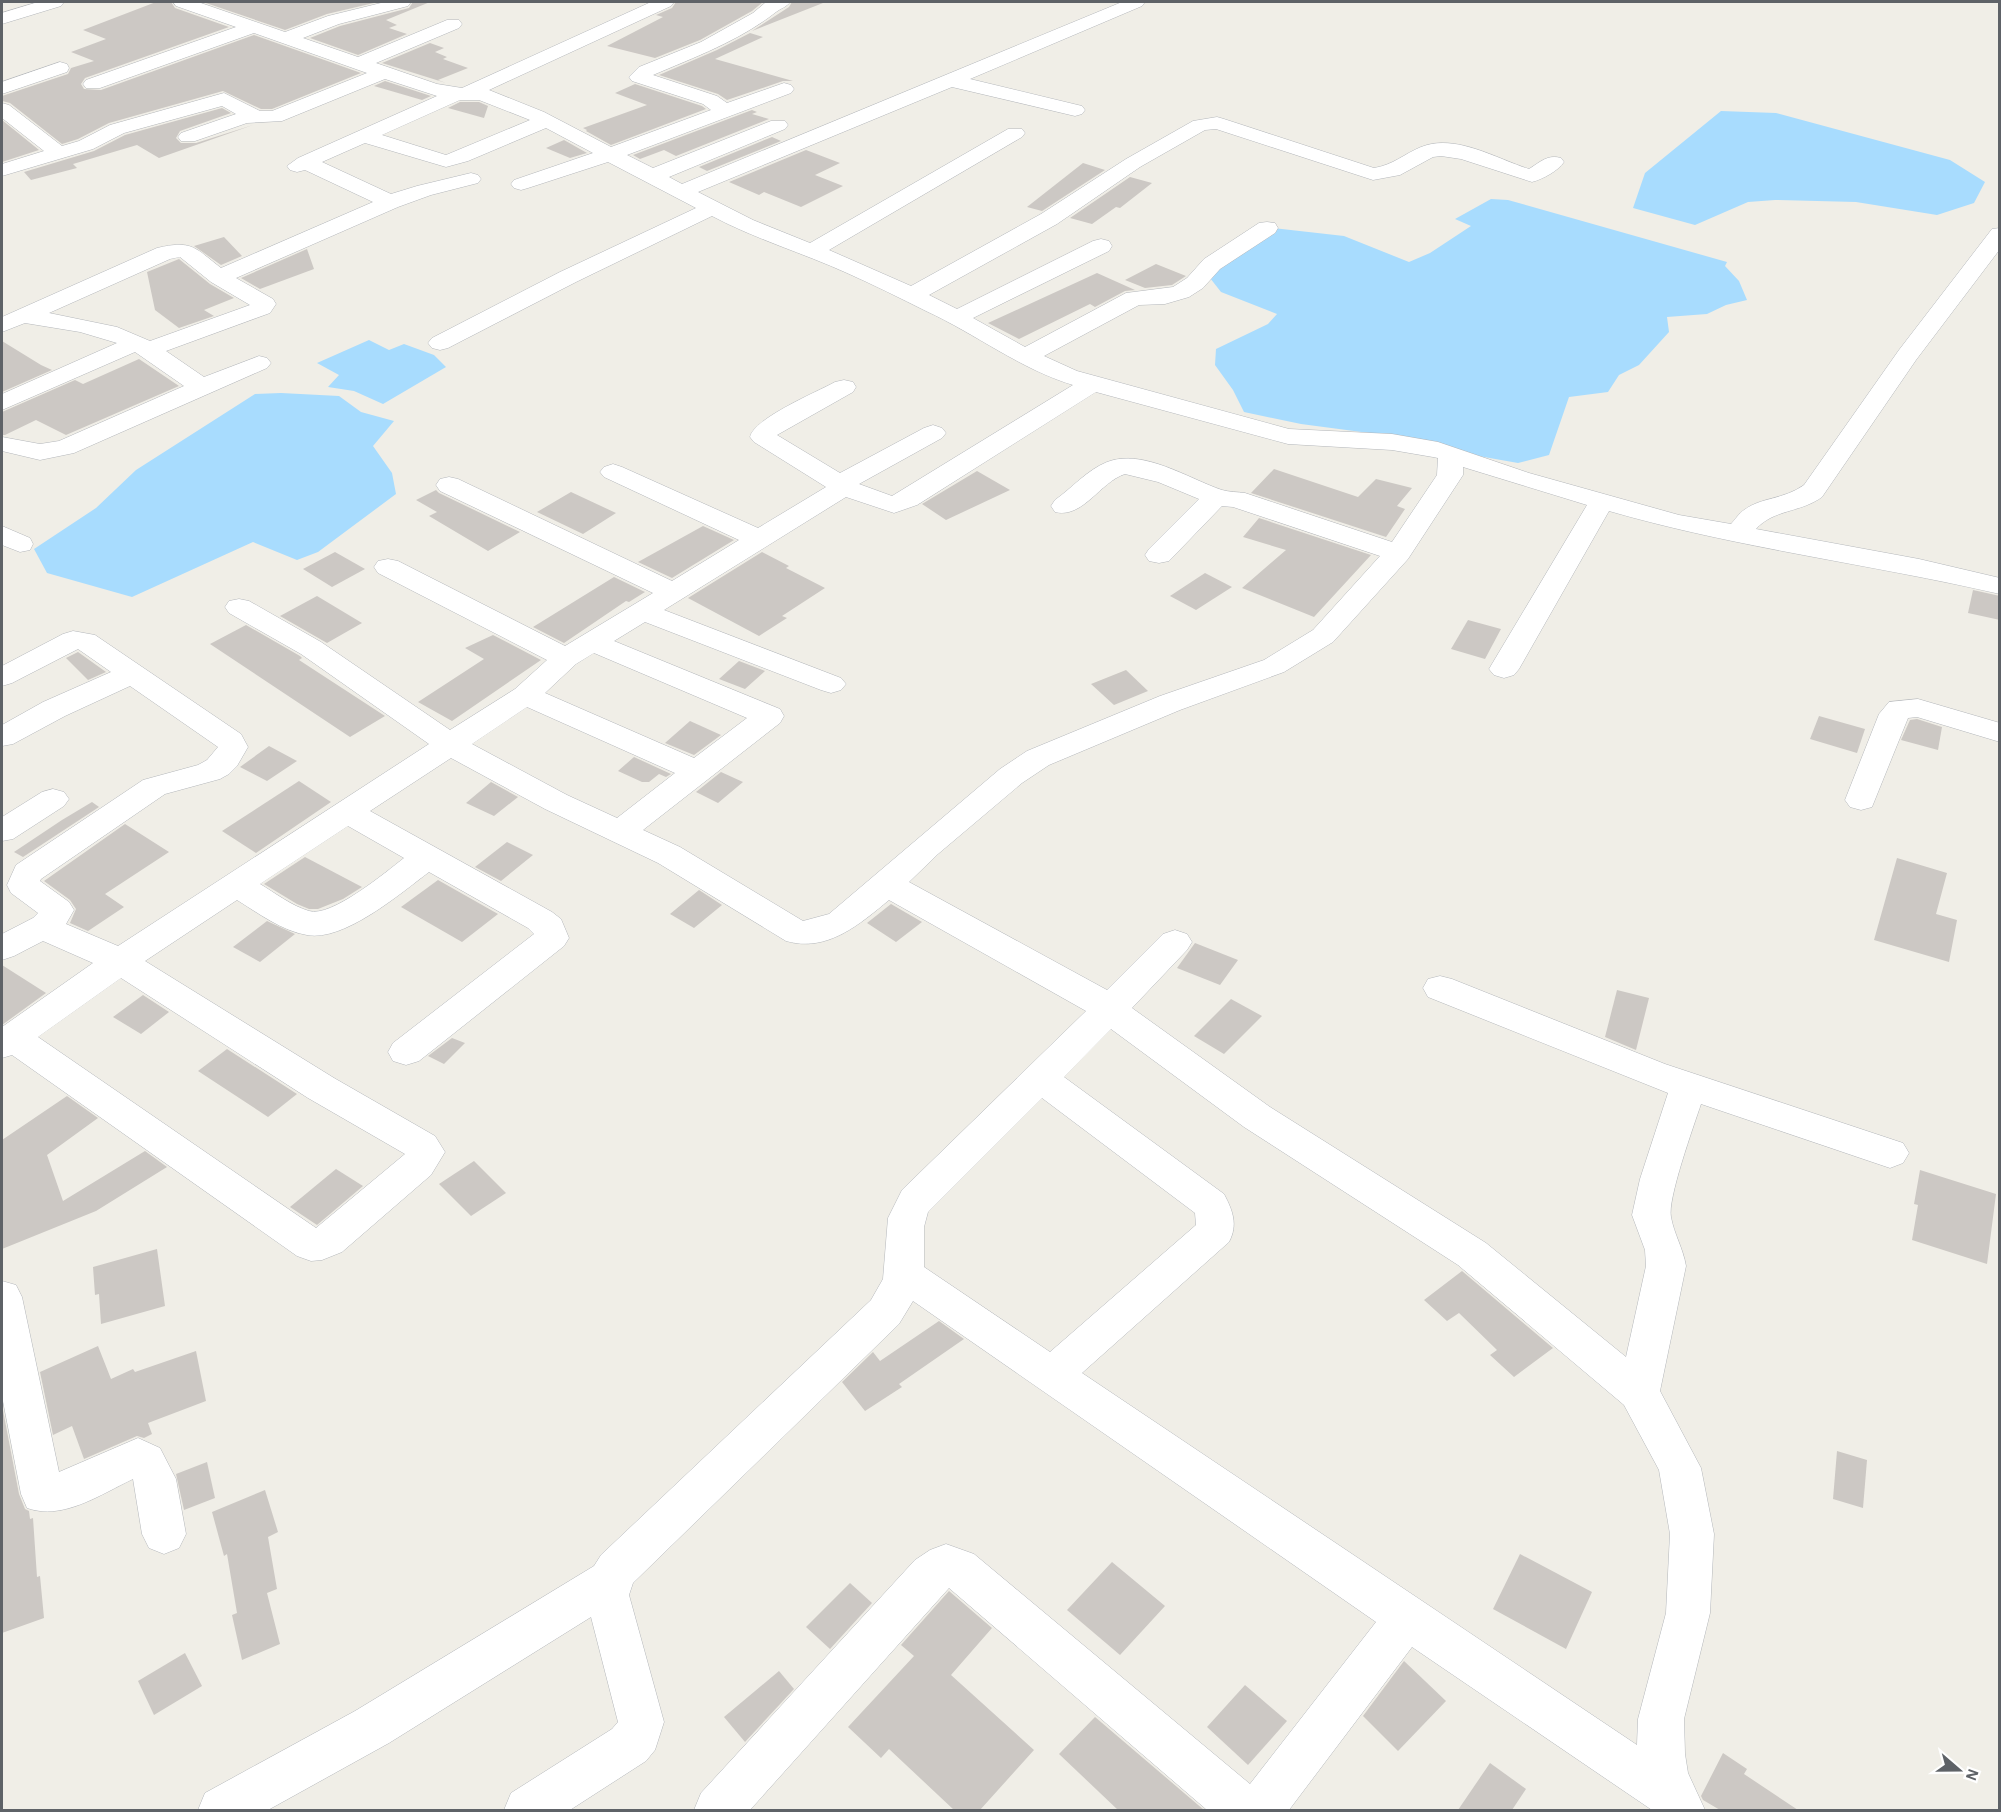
<svg xmlns="http://www.w3.org/2000/svg" width="2001" height="1812" font-family="'Alegreya Sans',sans-serif">
  <style>
    .water { fill: #a8dcfe }
    .building { fill: #ccc8c4 }
    .lines { fill: none; stroke-linecap: round; stroke-linejoin: round }
    .minor-casing { stroke: #b4b7bb; stroke-width: 1 }
    .minor { fill: #fff; fill-rule: evenodd }
  </style>
  <rect width="100%" height="100%" fill="#f0eee7"/>
  <!-- water -->
  <g class="water">
    <path d="M 1721,111 L 1776,113 L 1950,160 L 1985,182 L 1974,203 L 1937,215 L 1856,202 L 1775,200 L 1748,202 L 1695,225 L 1633,208 L 1645,173 Z"/>
    <path d="M 1491,199 L 1508,200 L 1727,262 L 1725,266 L 1739,281 L 1747,300 L 1726,305 L 1707,314 L 1667,317 L 1669,332 L 1639,365 L 1619,375 L 1608,392 L 1569,397 L 1549,455 L 1518,463 L 1450,451 L 1407,438 L 1301,424 L 1244,412 L 1233,390 L 1215,365 L 1216,349 L 1268,324 L 1277,314 L 1221,292 L 1210,278 L 1212,267 L 1273,228 L 1344,236 L 1409,262 L 1430,253 L 1471,226 L 1455,219 Z"/>
    <path d="M 369,340 L 389,350 L 404,344 L 434,355 L 446,367 L 383,404 L 354,391 L 328,387 L 339,375 L 317,363 Z"/>
    <path d="M 281,393 L 339,396 L 361,412 L 394,421 L 373,446 L 392,473 L 396,494 L 318,552 L 297,560 L 253,542 L 132,597 L 47,573 L 34,549 L 96,508 L 136,470 L 255,394 Z"/>
  </g>
  <!-- building -->
  <g class="building">
    <path d="M 156,2 L 171,2 L 175,8 L 229,27 L 85,78 L 81,84 L 84,89 L 101,90 L 254,35 L 361,73 L 272,109 L 261,109 L 223,91 L 109,123 L 78,139 L 62,144 L 10,103 L 2,101 L 2,96 L 68,74 L 71,68 L 94,61 L 71,52 L 106,39 L 83,30 Z"/>
    <path d="M 203,2 L 378,2 L 327,14 L 285,30 Z"/>
    <path d="M 413,2 L 430,2 L 386,20 L 397,25 L 389,28 L 407,34 L 358,55 L 310,38 L 340,26 L 409,8 Z"/>
    <path d="M 676,2 L 763,2 L 752,11 L 700,40 L 655,58 L 607,46 L 663,17 L 656,15 L 672,8 Z"/>
    <path d="M 792,2 L 823,3 L 752,31 L 789,7 Z"/>
    <path d="M 750,33 L 763,37 L 715,59 L 793,81 L 783,81 L 727,100 L 718,94 L 659,75 L 717,50 Z"/>
    <path d="M 430,43 L 444,48 L 435,52 L 447,57 L 443,59 L 468,68 L 438,80 L 446,83 L 382,63 Z"/>
    <path d="M 385,81 L 431,96 L 422,100 L 374,86 Z"/>
    <path d="M 635,84 L 702,106 L 706,109 L 611,145 L 586,131 L 587,130 L 583,128 L 647,105 L 615,93 Z"/>
    <path d="M 460,102 L 479,102 L 488,106 L 484,118 L 448,108 Z"/>
    <path d="M 222,108 L 231,113 L 180,131 L 176,138 L 181,143 L 196,143 L 253,125 L 159,158 L 137,145 L 73,164 L 77,168 L 31,180 L 24,172 L 94,151 L 125,135 Z"/>
    <path d="M 752,110 L 757,112 L 752,114 L 769,119 L 676,156 L 664,150 L 640,159 L 633,155 Z"/>
    <path d="M 2,120 L 39,150 L 2,162 Z"/>
    <path d="M 772,137 L 781,141 L 707,171 L 699,167 Z"/>
    <path d="M 564,140 L 587,153 L 570,158 L 546,148 Z"/>
    <path d="M 806,150 L 840,163 L 815,175 L 843,186 L 801,207 L 764,192 L 759,195 L 729,182 Z"/>
    <path d="M 1083,163 L 1105,170 L 1042,211 L 1027,207 Z"/>
    <path d="M 1130,177 L 1152,183 L 1120,208 L 1116,207 L 1092,224 L 1070,218 Z"/>
    <path d="M 224,237 L 242,256 L 221,265 L 194,246 Z"/>
    <path d="M 307,249 L 314,269 L 260,289 L 241,278 Z"/>
    <path d="M 179,259 L 210,284 L 234,298 L 204,310 L 214,316 L 179,328 L 155,310 L 147,272 Z"/>
    <path d="M 1156,264 L 1186,276 L 1172,285 L 1145,288 L 1125,280 Z"/>
    <path d="M 1097,273 L 1135,290 L 1125,291 L 1095,307 L 1090,304 L 1019,339 L 988,323 Z"/>
    <path d="M 2,341 L 41,365 L 52,370 L 2,392 Z"/>
    <path d="M 139,359 L 179,386 L 66,435 L 36,420 L 5,435 L 2,435 L 2,412 L 75,380 L 83,384 Z"/>
    <path d="M 1274,469 L 1358,497 L 1376,479 L 1412,488 L 1397,506 L 1405,509 L 1386,537 L 1251,493 Z"/>
    <path d="M 977,471 L 1010,490 L 946,520 L 922,504 Z"/>
    <path d="M 436,490 L 439,493 L 520,532 L 488,551 L 429,516 L 437,512 L 416,500 Z"/>
    <path d="M 571,492 L 616,513 L 583,534 L 537,512 Z"/>
    <path d="M 1259,518 L 1371,555 L 1314,617 L 1242,588 L 1286,550 L 1243,537 Z"/>
    <path d="M 703,526 L 734,540 L 672,578 L 638,562 Z"/>
    <path d="M 335,552 L 365,569 L 332,587 L 303,569 Z"/>
    <path d="M 762,552 L 789,566 L 786,568 L 825,588 L 782,616 L 787,618 L 759,636 L 688,598 Z"/>
    <path d="M 1205,573 L 1232,587 L 1196,610 L 1170,596 Z"/>
    <path d="M 614,577 L 645,592 L 629,602 L 626,601 L 564,643 L 533,627 Z"/>
    <path d="M 1973,590 L 2000,596 L 2000,620 L 1968,613 Z"/>
    <path d="M 317,596 L 362,623 L 327,643 L 280,616 Z"/>
    <path d="M 1468,620 L 1501,629 L 1485,659 L 1451,649 Z"/>
    <path d="M 246,625 L 300,656 L 302,658 L 299,660 L 385,716 L 350,737 L 210,644 Z"/>
    <path d="M 493,635 L 541,660 L 452,721 L 418,702 L 484,659 L 465,648 Z"/>
    <path d="M 78,652 L 106,672 L 88,680 L 66,658 Z"/>
    <path d="M 739,661 L 765,671 L 745,689 L 719,679 Z"/>
    <path d="M 1126,670 L 1148,691 L 1114,705 L 1091,684 Z"/>
    <path d="M 1819,716 L 1865,729 L 1857,753 L 1810,739 Z"/>
    <path d="M 1917,719 L 1942,727 L 1938,750 L 1901,740 L 1910,720 Z"/>
    <path d="M 690,721 L 721,735 L 694,755 L 665,743 Z"/>
    <path d="M 269,746 L 297,761 L 267,781 L 240,767 Z"/>
    <path d="M 634,757 L 671,774 L 666,777 L 659,774 L 649,782 L 642,782 L 618,771 Z"/>
    <path d="M 721,772 L 743,782 L 718,803 L 696,792 Z"/>
    <path d="M 299,781 L 331,802 L 256,853 L 222,831 Z"/>
    <path d="M 491,782 L 518,797 L 494,816 L 466,803 Z"/>
    <path d="M 92,802 L 99,807 L 23,857 L 14,852 L 62,820 Z"/>
    <path d="M 125,824 L 169,852 L 105,894 L 124,907 L 88,931 L 70,923 L 76,909 L 70,900 L 44,881 Z"/>
    <path d="M 507,842 L 533,855 L 501,881 L 475,867 Z"/>
    <path d="M 305,857 L 362,887 L 343,899 L 318,909 L 309,909 L 297,904 L 264,884 Z"/>
    <path d="M 1897,858 L 1947,873 L 1936,914 L 1957,920 L 1949,962 L 1874,940 Z"/>
    <path d="M 438,880 L 498,914 L 462,942 L 401,907 Z"/>
    <path d="M 699,890 L 722,905 L 694,928 L 670,914 Z"/>
    <path d="M 891,904 L 922,922 L 896,942 L 867,923 Z"/>
    <path d="M 267,921 L 295,934 L 260,962 L 233,947 Z"/>
    <path d="M 1195,943 L 1238,960 L 1220,985 L 1177,968 Z"/>
    <path d="M 2,965 L 46,993 L 2,1025 Z"/>
    <path d="M 1617,990 L 1649,998 L 1636,1050 L 1605,1037 Z"/>
    <path d="M 143,995 L 169,1012 L 141,1034 L 113,1017 Z"/>
    <path d="M 1231,999 L 1262,1016 L 1224,1054 L 1194,1036 Z"/>
    <path d="M 452,1038 L 465,1043 L 444,1064 L 428,1056 Z"/>
    <path d="M 227,1049 L 297,1094 L 268,1117 L 198,1071 Z"/>
    <path d="M 67,1096 L 98,1118 L 47,1155 L 63,1201 L 145,1151 L 167,1167 L 96,1211 L 2,1249 L 2,1140 Z"/>
    <path d="M 474,1161 L 506,1193 L 471,1216 L 439,1184 Z"/>
    <path d="M 336,1169 L 363,1186 L 317,1225 L 290,1207 Z"/>
    <path d="M 1920,1170 L 1996,1194 L 1987,1264 L 1912,1240 L 1918,1205 L 1914,1204 Z"/>
    <path d="M 157,1249 L 165,1306 L 101,1324 L 99,1294 L 95,1295 L 93,1267 Z"/>
    <path d="M 1462,1271 L 1553,1348 L 1514,1377 L 1490,1355 L 1497,1350 L 1459,1313 L 1447,1321 L 1424,1300 Z"/>
    <path d="M 939,1321 L 964,1339 L 899,1384 L 902,1387 L 865,1411 L 842,1382 L 873,1352 L 880,1361 Z"/>
    <path d="M 98,1346 L 111,1379 L 133,1369 L 135,1372 L 196,1351 L 206,1401 L 148,1423 L 152,1434 L 144,1438 L 137,1436 L 84,1459 L 72,1426 L 53,1435 L 40,1372 Z"/>
    <path d="M 2,1405 L 19,1494 L 25,1509 L 29,1511 L 30,1519 L 33,1518 L 37,1577 L 40,1576 L 44,1618 L 2,1633 Z"/>
    <path d="M 1837,1451 L 1867,1460 L 1863,1508 L 1833,1499 Z"/>
    <path d="M 207,1462 L 215,1498 L 184,1510 L 176,1474 Z"/>
    <path d="M 265,1490 L 278,1532 L 268,1537 L 277,1589 L 267,1593 L 280,1644 L 242,1660 L 232,1615 L 237,1613 L 227,1554 L 224,1556 L 212,1512 Z"/>
    <path d="M 1520,1554 L 1592,1592 L 1566,1649 L 1493,1609 Z"/>
    <path d="M 1112,1562 L 1165,1606 L 1120,1655 L 1067,1610 Z"/>
    <path d="M 850,1583 L 872,1603 L 830,1649 L 806,1627 Z"/>
    <path d="M 949,1591 L 992,1628 L 951,1675 L 1034,1750 L 980,1810 L 954,1810 L 889,1749 L 881,1758 L 848,1727 L 914,1656 L 901,1645 Z"/>
    <path d="M 185,1653 L 202,1686 L 154,1715 L 138,1681 Z"/>
    <path d="M 1404,1661 L 1446,1701 L 1398,1751 L 1363,1716 Z"/>
    <path d="M 779,1671 L 794,1689 L 745,1742 L 724,1717 Z"/>
    <path d="M 1245,1685 L 1287,1721 L 1248,1765 L 1207,1727 Z"/>
    <path d="M 1095,1717 L 1204,1810 L 1118,1810 L 1059,1754 Z"/>
    <path d="M 1723,1753 L 1747,1769 L 1744,1774 L 1798,1810 L 1720,1810 L 1703,1800 L 1701,1796 Z"/>
    <path d="M 1490,1763 L 1526,1789 L 1512,1810 L 1458,1810 Z"/>
  </g>
  <g class="lines">
    <defs>
      <g id="minor">
        <path d="M 38,2 L 64,2 L 61,6 L 2,24 L 2,13 Z"/>
        <path d="M 173,2 L 198,2 L 285,32 L 328,16 L 385,2 L 411,2 L 408,6 L 339,24 L 303,38 L 358,57 L 447,20 L 459,20 L 462,24 L 459,28 L 376,63 L 437,84 L 462,88 L 651,2 L 674,2 L 671,6 L 489,90 L 544,112 L 611,147 L 711,110 L 703,104 L 632,81 L 629,77 L 639,67 L 701,42 L 753,13 L 766,2 L 790,2 C 787,7 781,8 776,12 C 739,41 695,57 653,75 L 717,96 L 727,103 L 784,83 L 791,85 L 794,89 L 791,93 L 627,155 L 653,168 L 771,121 L 785,121 L 788,125 L 785,129 L 669,177 L 682,184 L 1122,2 L 1145,2 L 1142,6 L 970,79 L 1082,106 L 1085,110 L 1082,114 L 1075,116 L 952,87 L 698,192 L 753,220 L 810,243 L 1008,129 L 1022,129 L 1025,133 L 1022,137 L 829,250 L 911,286 L 1041,214 L 1126,159 L 1193,121 L 1217,117 L 1224,119 L 1374,168 C 1393,165 1404,154 1421,147 C 1455,133 1497,159 1529,169 C 1540,162 1548,154 1561,158 L 1564,162 C 1558,171 1543,179 1532,182 L 1461,159 L 1441,156 L 1433,157 L 1400,175 L 1373,180 L 1216,129 L 1205,130 L 1140,167 L 1057,224 L 929,295 L 957,309 L 1093,241 L 1101,239 L 1109,241 L 1112,246 L 1109,251 L 973,318 L 1025,347 L 1126,293 L 1173,287 L 1187,278 L 1204,259 L 1259,223 L 1267,222 L 1275,223 L 1278,228 L 1275,233 L 1220,269 L 1203,288 L 1189,297 L 1165,304 L 1139,305 L 1044,356 L 1077,371 L 1289,429 L 1392,434 L 1438,442 L 1529,473 L 1679,515 L 1731,524 C 1735,520 1739,513 1744,510 C 1761,497 1783,500 1804,485 L 1899,350 L 1992,229 L 2000,228 L 2000,249 L 1916,360 L 1822,497 C 1800,513 1774,509 1756,529 L 1919,559 L 2000,578 L 2000,594 C 1870,564 1737,548 1609,511 L 1519,669 L 1514,675 L 1504,678 L 1494,675 L 1489,669 L 1587,505 L 1463,467 L 1463,475 L 1408,559 L 1333,642 L 1284,672 L 1180,710 L 1049,765 L 1022,783 L 938,854 L 909,882 L 1107,990 L 1163,934 L 1175,930 L 1187,934 L 1192,942 L 1187,950 L 1132,1008 L 1270,1107 L 1486,1243 L 1626,1357 L 1646,1266 L 1645,1250 L 1632,1215 L 1640,1179 L 1668,1093 L 1428,997 L 1423,988 L 1428,979 L 1440,976 L 1452,979 L 1665,1064 L 1903,1143 L 1909,1153 L 1903,1163 L 1890,1168 L 1701,1104 C 1694,1125 1667,1200 1671,1217 C 1674,1234 1683,1248 1686,1266 L 1660,1391 L 1701,1468 L 1714,1534 L 1710,1613 L 1684,1719 L 1685,1754 L 1688,1773 L 1705,1810 L 1652,1810 L 1412,1647 L 1289,1810 L 1207,1810 L 949,1588 L 750,1810 L 694,1810 L 701,1793 L 915,1560 L 930,1550 L 946,1544 L 974,1554 L 1250,1784 L 1376,1622 L 913,1301 L 899,1324 L 633,1583 L 629,1595 L 664,1722 L 655,1750 L 646,1761 L 570,1810 L 504,1810 L 511,1793 L 612,1729 L 618,1722 L 591,1617 L 389,1743 L 268,1810 L 198,1810 L 205,1793 L 355,1711 L 594,1566 L 601,1555 L 871,1300 L 883,1279 L 888,1218 L 902,1190 L 1086,1011 L 889,900 C 860,924 827,953 786,941 L 658,863 L 545,809 L 451,758 L 370,811 L 552,912 L 561,919 L 569,938 L 564,946 L 419,1061 L 406,1065 L 393,1061 L 388,1052 L 393,1043 L 534,934 L 528,928 L 429,872 C 401,893 344,942 307,935 C 282,931 258,913 237,900 L 145,961 L 334,1078 L 435,1136 L 445,1152 L 431,1175 L 342,1252 L 322,1260 L 311,1261 L 297,1256 L 12,1055 L 2,1058 L 2,1027 L 93,963 L 43,941 L 14,956 L 2,960 L 2,934 L 33,918 L 38,913 L 11,893 L 7,885 L 16,865 L 143,780 L 198,765 L 207,760 L 218,747 L 130,686 L 65,716 L 13,744 L 2,746 L 2,725 L 43,702 L 111,672 L 78,649 L 12,683 L 2,686 L 2,666 L 63,634 L 73,631 L 95,635 L 241,734 L 248,747 L 237,766 L 229,774 L 220,779 L 165,794 L 41,879 L 40,881 L 69,902 L 74,910 L 66,924 L 118,946 L 429,744 L 301,654 L 229,613 L 225,607 L 229,601 L 239,599 L 249,601 L 321,642 L 450,730 L 515,689 L 547,660 L 378,573 L 374,567 L 378,561 L 388,559 L 398,561 L 565,646 L 653,593 L 440,491 L 436,485 L 440,479 L 449,477 L 458,479 L 672,581 L 739,540 L 604,477 L 600,472 L 604,467 L 613,464 L 622,467 L 758,528 L 826,487 L 754,442 L 750,437 C 754,418 817,392 835,382 L 844,380 L 853,382 L 856,387 L 853,392 L 777,435 L 840,473 L 924,428 L 933,425 L 942,428 L 946,433 L 942,438 L 859,484 L 892,496 L 1073,385 C 1020,369 976,334 926,311 C 900,298 874,285 847,273 C 803,253 755,239 712,216 L 576,282 L 448,348 L 440,350 L 432,348 L 428,343 L 432,338 L 560,272 L 696,208 L 608,162 L 528,188 L 521,190 L 514,188 L 511,184 L 514,180 L 593,153 L 546,128 L 468,161 L 446,167 L 365,143 L 322,162 L 391,194 L 417,186 L 471,173 L 478,175 L 481,179 L 478,183 L 431,195 L 398,207 L 236,278 L 273,299 L 276,304 L 270,313 L 166,351 L 204,377 L 259,356 L 267,358 L 271,363 L 267,368 L 74,453 L 40,460 L 2,451 L 2,437 L 40,444 L 59,441 L 184,386 L 135,352 L 2,410 L 2,394 L 117,343 L 80,332 L 25,323 L 2,332 L 2,317 L 157,248 C 192,240 194,247 221,268 L 373,202 L 305,170 L 297,172 L 290,170 L 287,166 L 298,158 L 437,96 L 385,79 L 282,121 L 247,123 L 195,141 L 181,141 L 178,137 L 181,133 L 236,114 L 222,106 L 124,133 L 93,149 L 2,176 L 2,164 L 44,151 L 2,118 L 2,103 L 9,105 L 62,146 L 79,141 L 110,125 L 224,93 L 260,111 L 272,111 L 367,73 L 254,33 L 100,88 L 86,88 L 83,84 L 86,80 L 236,27 L 176,6 ZM 460,100 L 479,100 L 530,120 L 446,155 L 382,135 ZM 180,257 L 211,282 L 250,305 L 150,341 L 117,327 L 49,313 L 170,259 ZM 1096,392 L 1288,444 L 1392,450 L 1433,457 L 1438,458 L 1437,475 L 1392,542 L 1245,493 C 1238,492 1229,492 1222,490 C 1189,479 1143,448 1107,462 C 1087,470 1072,488 1055,500 L 1051,506 L 1055,512 C 1083,519 1100,482 1125,474 L 1158,482 L 1199,499 L 1149,549 L 1145,555 L 1149,561 L 1159,563 L 1169,561 L 1222,506 L 1233,507 L 1380,556 L 1313,630 L 1264,660 L 1160,696 L 1027,751 L 1000,769 L 829,914 L 803,921 L 680,847 L 643,830 L 780,723 L 784,716 L 780,709 L 614,641 L 645,622 L 821,690 L 831,693 L 841,690 L 846,684 L 841,678 L 664,610 L 846,497 L 894,513 L 917,505 ZM 594,653 L 747,718 L 694,758 L 545,693 L 576,664 ZM 527,707 L 675,773 L 617,818 L 567,795 L 472,744 ZM 348,826 L 404,858 C 386,872 331,918 309,911 C 292,906 275,893 260,884 ZM 121,978 L 308,1098 L 405,1154 L 316,1228 L 38,1037 ZM 1111,1029 L 1244,1127 L 1458,1265 L 1624,1405 L 1659,1470 L 1670,1534 L 1666,1613 L 1638,1719 L 1637,1745 L 1082,1373 L 1229,1242 C 1238,1225 1233,1211 1224,1194 L 1064,1077 ZM 1042,1098 L 1195,1213 L 1196,1225 L 1050,1352 L 924,1267 L 924,1227 L 928,1212 Z"/>
        <path d="M 60,62 L 67,64 L 69,68 L 67,72 L 2,94 L 2,82 Z"/>
        <path d="M 2,526 L 30,538 L 33,544 L 30,550 L 20,552 L 2,545 Z"/>
        <path d="M 1918,699 L 2000,723 L 2000,742 L 1917,717 L 1908,718 L 1872,807 L 1861,810 L 1850,807 L 1845,800 L 1879,714 L 1889,702 Z"/>
        <path d="M 53,789 L 64,792 L 69,799 L 64,806 L 13,839 L 2,841 L 2,817 L 42,792 Z"/>
        <path d="M 2,1281 L 16,1285 L 22,1297 L 59,1472 L 138,1438 L 160,1448 L 176,1479 L 186,1534 L 179,1548 L 164,1554 L 149,1548 L 142,1534 L 133,1479 C 101,1494 63,1521 27,1508 L 21,1494 L 2,1396 Z"/>
      </g>
    </defs>
    <!-- minor casing -->
    <use href="#minor" class="minor-casing"/>
    <!-- minor -->
    <use href="#minor" class="minor"/>
  </g>
  <!-- border -->
  <rect width="2001" height="1812" fill="none" stroke="#5e6267" stroke-width="6"/>
  <!-- north arrow -->
  <g transform="translate(1959 1770) rotate(110)" stroke="#ffffff" stroke-width="4.5" paint-order="stroke">
  <path d="M0-4.5L10 22L0 15L-10 22Z" fill="#5e6267"/>
  <text y="-9" font-size="16" font-weight="bold" text-anchor="middle" fill="#5e6267">N</text>
  </g>
</svg>
